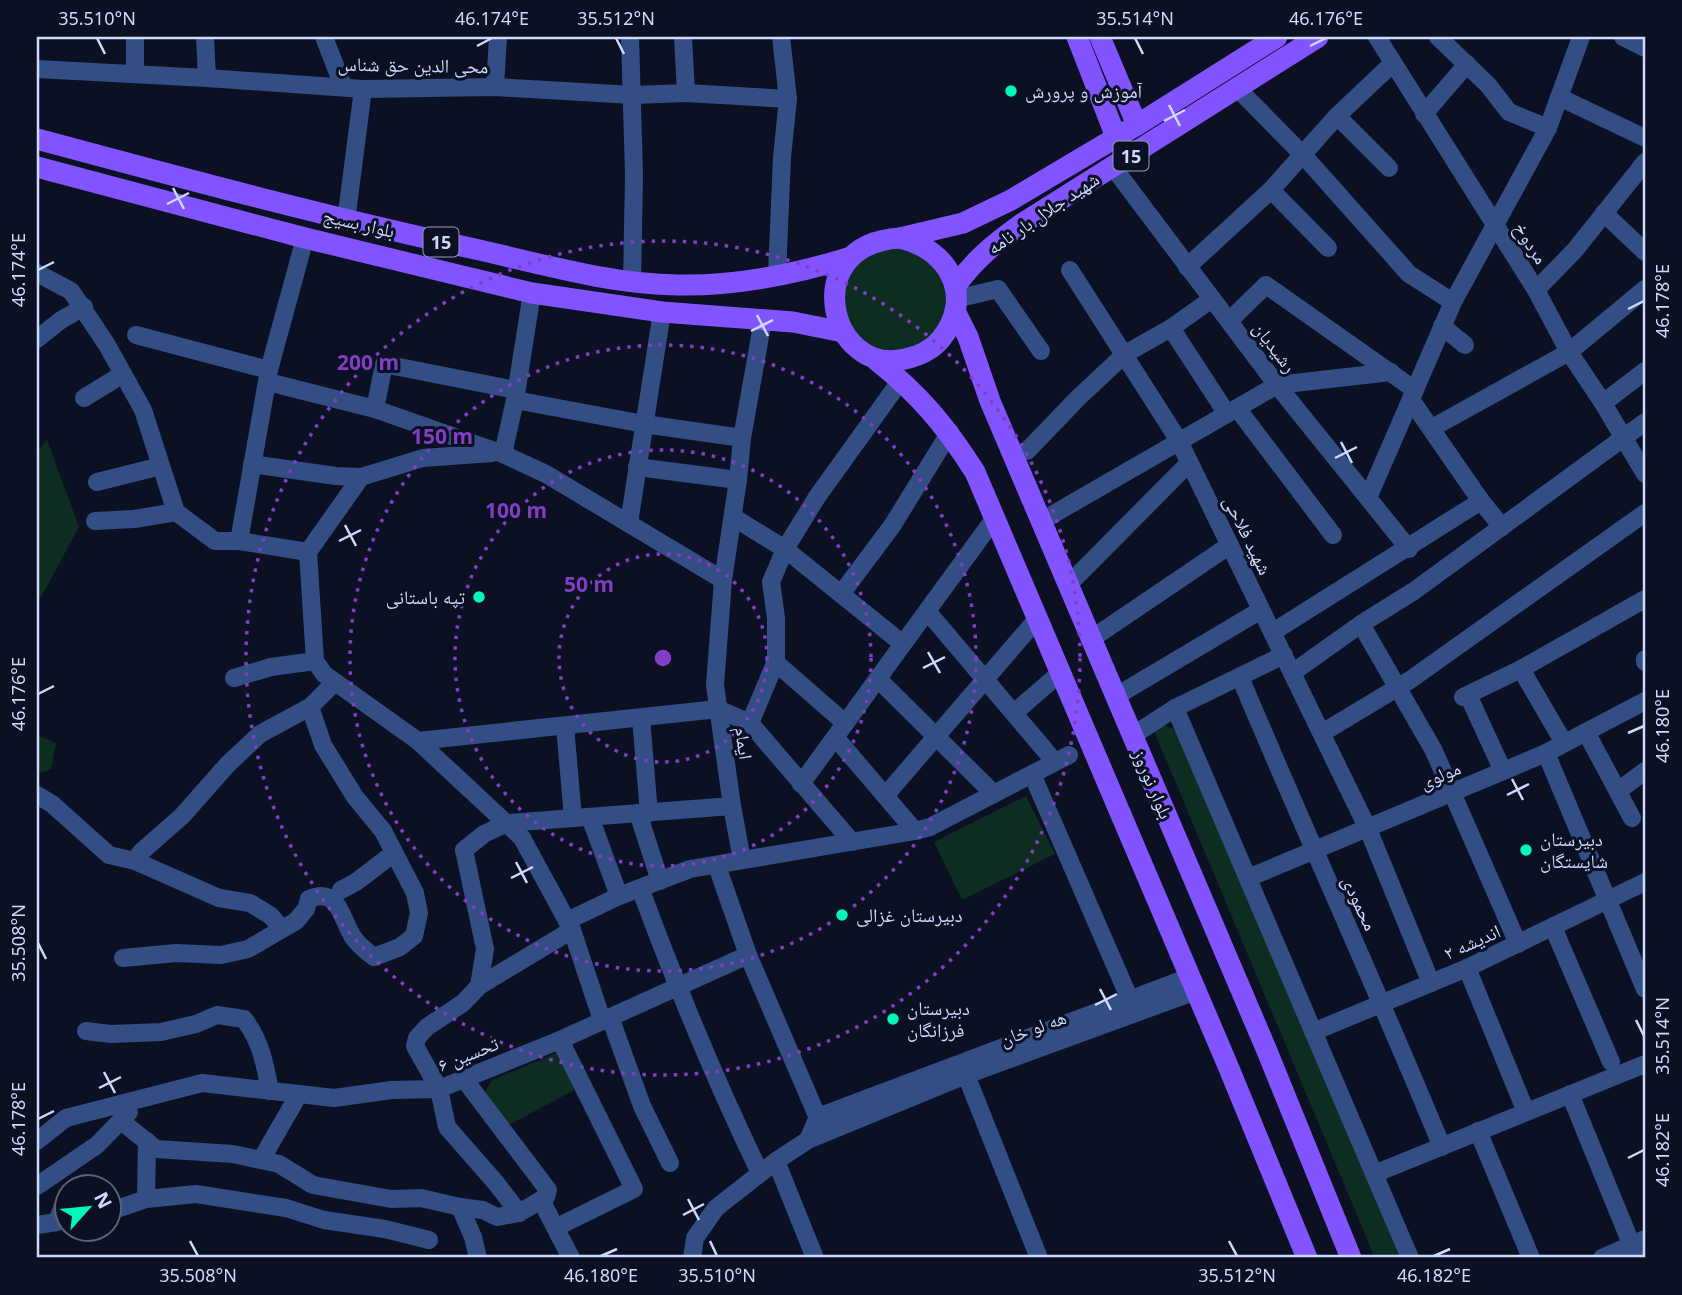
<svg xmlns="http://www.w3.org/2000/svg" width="1682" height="1295" font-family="'Noto Sans','Noto Naskh Arabic',sans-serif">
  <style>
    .green { fill: #0e2d21 }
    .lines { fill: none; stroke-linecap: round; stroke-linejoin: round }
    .minor { stroke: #334e85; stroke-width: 18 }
    .major { stroke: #8254ff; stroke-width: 21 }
    .ticks { fill: none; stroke: #cddaff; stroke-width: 2.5 }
    .ring { fill: none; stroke: #833dc5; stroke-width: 3.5; stroke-dasharray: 3.5 7 }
    .poi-dot { fill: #00f8b8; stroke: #0c1023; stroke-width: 2.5 }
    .labels { text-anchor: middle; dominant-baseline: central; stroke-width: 6; stroke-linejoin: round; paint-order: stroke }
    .shield { fill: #0c1023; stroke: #939dbd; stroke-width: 2 }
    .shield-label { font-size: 18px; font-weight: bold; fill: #cddaff }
    .street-label { font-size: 19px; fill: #cddaff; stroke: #0c1023 }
    .poi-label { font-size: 19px; fill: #cddaff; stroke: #0c1023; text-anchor: start }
    .centre { fill: #833dc5; stroke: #0c1023; stroke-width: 3.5 }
    .ring-label { font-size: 21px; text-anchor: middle; font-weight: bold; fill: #833dc5; stroke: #0c1023; stroke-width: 6; stroke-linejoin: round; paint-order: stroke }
    .neatline { fill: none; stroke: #cddaff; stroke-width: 2.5 }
    .ticks-label { font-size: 18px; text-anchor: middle; fill: #cddaff }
  </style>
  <rect width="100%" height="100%" fill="#0c1023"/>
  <!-- green -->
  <g class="green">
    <circle cx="895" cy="300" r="51"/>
    <path d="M 47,440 L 79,527 L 41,597 L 37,598 L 37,452 Z"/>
    <path d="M 1165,725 L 1180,732 L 1400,1258 L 1375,1258 L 1154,731 Z"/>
    <path d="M 37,735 L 56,743 L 51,769 L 37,774 Z"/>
    <path d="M 1026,796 L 1055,854 L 962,900 L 934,842 Z"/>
    <path d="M 559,1052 L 574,1090 L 505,1127 L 485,1092 L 492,1080 Z"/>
  </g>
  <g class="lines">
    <!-- minor -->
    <g class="minor">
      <path d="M 205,37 L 207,78"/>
      <path d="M 324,37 L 343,86"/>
      <path d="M 630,37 L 634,175 L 632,283"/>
      <path d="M 683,37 L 686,93"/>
      <path d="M 1377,37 L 1536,290 L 1569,352 L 1603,403 L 1645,474"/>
      <path d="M 1438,37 L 1488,85 L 1509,112 L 1548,128"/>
      <path d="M 1623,37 L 1645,48"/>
      <path d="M 37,69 L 207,78 L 363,89 L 495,87 L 633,95 L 686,93 L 788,99"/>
      <path d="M 135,73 L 135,37"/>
      <path d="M 495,87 L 498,37"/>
      <path d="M 1237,88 L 1304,156 L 1409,274 L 1453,302"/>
      <path d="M 1559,97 L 1645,138"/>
      <path d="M 1424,114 L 1467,64"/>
      <path d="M 1337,116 L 1389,168"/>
      <path d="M 1113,167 L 1277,385 L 1409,549"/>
      <path d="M 1271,190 L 1328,248"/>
      <path d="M 1604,213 L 1645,252"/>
      <path d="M 346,221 L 363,89"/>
      <path d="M 1187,267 L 1271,190 L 1337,116 L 1393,63"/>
      <path d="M 1070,270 L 1179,441 L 1368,829 L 1431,983"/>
      <path d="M 37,273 L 71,291 L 107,345 L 143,410 L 176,512 L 215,541 L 239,541 L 308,552"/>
      <path d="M 777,275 L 782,157 L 788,99 L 781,37"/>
      <path d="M 1536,290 L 1575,250 L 1645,162"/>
      <path d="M 956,299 L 998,289 L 1041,351"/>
      <path d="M 1229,321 L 1266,285 L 1415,390"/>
      <path d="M 1442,326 L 1465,345"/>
      <path d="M 1171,328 L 1227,414"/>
      <path d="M 136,335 L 269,370"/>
      <path d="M 37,339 L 61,320 L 84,307"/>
      <path d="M 268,382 L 375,409 L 503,454 L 546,474 L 723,580"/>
      <path d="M 84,398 L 123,374"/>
      <path d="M 515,400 L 644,424 L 742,438"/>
      <path d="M 1411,400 L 1481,501 L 1502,527"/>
      <path d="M 1603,403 L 1645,371"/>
      <path d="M 1237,408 L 1333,535"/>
      <path d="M 375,409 L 384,364 L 516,390"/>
      <path d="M 1432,428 L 1569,352 L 1645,289"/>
      <path d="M 1027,451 L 1078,398 L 1125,354 L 1171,328 L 1212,299"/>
      <path d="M 503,454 L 515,400 L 532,293"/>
      <path d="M 252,464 L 336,476 L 361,477 L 423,458 L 492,453"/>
      <path d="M 637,467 L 738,480"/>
      <path d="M 361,477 L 308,552 L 315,661 L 324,674 L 418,741 L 522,838 L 572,930 L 602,1020"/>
      <path d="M 97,482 L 161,466"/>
      <path d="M 1368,498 L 1453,302 L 1548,128 L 1581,37"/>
      <path d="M 733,517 L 785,549 L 903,644"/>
      <path d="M 1045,519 L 1277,385 L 1391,372"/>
      <path d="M 95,521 L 134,519 L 176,512"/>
      <path d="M 629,523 L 662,312"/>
      <path d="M 239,541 L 269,370 L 305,238"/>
      <path d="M 1071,582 L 1189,463"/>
      <path d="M 841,594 L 892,526 L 950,432"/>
      <path d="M 927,611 L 1055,762"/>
      <path d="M 1361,624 L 1434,751 L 1518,944"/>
      <path d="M 1273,632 L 1481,501"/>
      <path d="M 1097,635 L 1230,545"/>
      <path d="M 1645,659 L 1645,662"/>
      <path d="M 775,662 L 845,723"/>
      <path d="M 1521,669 L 1564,743"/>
      <path d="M 1292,673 L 1361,624 L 1414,591 L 1645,422"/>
      <path d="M 1240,677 C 1306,834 1377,989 1442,1147"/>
      <path d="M 234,678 L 271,667 L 315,661"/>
      <path d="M 878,679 L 994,794"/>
      <path d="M 1123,692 L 1261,610"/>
      <path d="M 1468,695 L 1503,771"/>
      <path d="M 1463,697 L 1521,669 L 1645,599"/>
      <path d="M 1175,708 L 1410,1258"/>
      <path d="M 1014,713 L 1060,673"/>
      <path d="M 641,718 L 649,813"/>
      <path d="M 750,723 L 776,661 L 776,618 L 771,582 L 785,549 L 817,497 L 901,380"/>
      <path d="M 565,726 L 573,818"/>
      <path d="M 1586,732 L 1632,818"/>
      <path d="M 1322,733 L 1410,680 L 1645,513"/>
      <path d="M 1132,736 L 1175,708 L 1284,655"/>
      <path d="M 835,737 L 915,831"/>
      <path d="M 418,741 L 718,709 L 750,723 L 852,842"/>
      <path d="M 1546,753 L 1645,989"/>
      <path d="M 1032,774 L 1134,1009"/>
      <path d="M 801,784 L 994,519"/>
      <path d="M 1618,791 L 1645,771"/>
      <path d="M 37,795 L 52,804 L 109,855 L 135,861 L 219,898 L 250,903 L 271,916 L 282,929"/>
      <path d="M 885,796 L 1037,619"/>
      <path d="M 638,813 L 660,881"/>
      <path d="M 590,817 L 619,896"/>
      <path d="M 742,860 L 732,806 L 715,685 L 723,580 L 738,480 L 742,438 L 763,320"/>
      <path d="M 135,861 L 141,852 L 182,816 L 228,764 L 260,734 L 310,707 L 335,682"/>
      <path d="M 717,866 L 748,955 L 821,1125"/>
      <path d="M 1248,878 L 1546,753 L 1645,701"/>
      <path d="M 640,888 C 676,985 715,1080 760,1173"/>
      <path d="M 341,890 L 356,882 L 394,853"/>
      <path d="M 567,921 L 619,896 L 690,869 L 915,831 L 930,827 L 1069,755"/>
      <path d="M 1553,927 L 1611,1062"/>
      <path d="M 123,958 L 176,953 L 221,955 L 248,949 L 296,921 L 306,909 L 309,899 C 339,886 341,919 353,937 C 359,946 366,951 374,957 L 400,947 L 414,936 L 419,913 L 415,893 L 383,831 L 355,797 L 323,745 L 310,707"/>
      <path d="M 1467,968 L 1526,1112"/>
      <path d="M 479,986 L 485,949 L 464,850 L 484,834 L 507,823 L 732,806"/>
      <path d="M 610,1017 L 642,1106 L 670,1163"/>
      <path d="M 86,1031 L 111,1034 L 161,1032 L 196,1024 L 217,1015 L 244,1019 C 261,1041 265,1064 270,1091"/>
      <path d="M 1313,1032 L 1467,968 L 1645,882"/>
      <path d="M 966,1075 L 1039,1258"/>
      <path d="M 1570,1094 L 1637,1258"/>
      <path d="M 121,1121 L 156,1149 L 233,1154 L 279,1164 L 313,1185 L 391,1199 L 421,1198 L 460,1207 L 483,1210 L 497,1217 L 519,1213 L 546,1197 L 548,1190 L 464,1079"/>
      <path d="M 1478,1131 L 1531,1258"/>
      <path d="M 808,1140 L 818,1117 L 1190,977"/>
      <path d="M 37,1141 L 66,1118 L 202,1083 L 334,1098 L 392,1090 L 439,1089 L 560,1040 L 748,955"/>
      <path d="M 261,1160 L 299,1094"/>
      <path d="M 776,1161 L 815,1258"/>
      <path d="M 1374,1174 L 1645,1064"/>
      <path d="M 37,1186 L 97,1145 L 129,1112"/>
      <path d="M 146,1199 L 147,1141"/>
      <path d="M 541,1200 L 571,1258"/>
      <path d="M 460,1207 L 473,1237 L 478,1258"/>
      <path d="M 108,1212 L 146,1199 L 196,1194 L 286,1208 L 324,1220 L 385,1229 L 429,1240"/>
      <path d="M 519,1213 L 496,1183 L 447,1127 L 439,1089 L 415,1046 L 417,1038 L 427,1027 L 463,1003 L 479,986 L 572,930"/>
      <path d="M 37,1225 L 57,1222 L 62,1208 L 66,1207"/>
      <path d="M 557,1227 L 634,1189 L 560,1040"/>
      <path d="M 692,1258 L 695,1238 L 716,1208 L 776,1161 L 808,1140 L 966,1075 L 1196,991"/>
      <path d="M 1602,1258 L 1645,1239"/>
    </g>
    <!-- major -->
    <g class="major">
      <path d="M 1077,37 L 1116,137"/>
      <path d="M 1100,37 L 1137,125"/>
      <path d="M 37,139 C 182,178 327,217 475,249 C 542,264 609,284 678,285 C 736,286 796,274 851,257"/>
      <path d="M 37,167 L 305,238 L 532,293 L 662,312 L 793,322 L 843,332"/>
      <path d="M 900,238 L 963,223 L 1011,200 L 1137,125 L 1277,37"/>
      <path d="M 900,238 C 949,249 975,297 941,339 C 932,350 919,356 905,359 C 829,377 797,244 900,238 Z"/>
      <path d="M 955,287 C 973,261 995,243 1020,225 L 1318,37"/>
      <path d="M 955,311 L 968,337 L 990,401 L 1267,1051 L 1351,1258"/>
      <path d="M 876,360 C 920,395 945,425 975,472 L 1228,1066 L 1307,1258"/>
    </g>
  </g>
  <!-- ticks -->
  <path class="ticks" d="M 97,38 L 105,54M 616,38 L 624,54M 1135,38 L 1143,54M 477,46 L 492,38M 1310,46 L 1326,38M 1169,105 L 1180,126M 1164,121 L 1185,110M 173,188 L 184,209M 167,204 L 189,193M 38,270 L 54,262M 1628,309 L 1644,301M 757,315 L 768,336M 751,331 L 773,320M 1341,442 L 1352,463M 1335,458 L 1357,447M 345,525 L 356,546M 339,541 L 361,530M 928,652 L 940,673M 923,668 L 945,657M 38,694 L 54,686M 1628,733 L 1644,726M 1512,779 L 1523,800M 1507,795 L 1529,784M 516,862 L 527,883M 511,878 L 533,867M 38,943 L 46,959M 1100,989 L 1111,1010M 1095,1005 L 1117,994M 1636,1020 L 1644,1036M 104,1072 L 115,1093M 99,1088 L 121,1077M 38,1119 L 54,1111M 1628,1158 L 1644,1150M 688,1199 L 699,1220M 683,1215 L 704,1204M 190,1241 L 198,1256M 710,1241 L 717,1256M 1229,1241 L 1237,1256M 601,1256 L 617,1249M 1434,1256 L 1450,1249"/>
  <!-- distance rings -->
  <g class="ring">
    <circle cx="663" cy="658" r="104"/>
    <circle cx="663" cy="658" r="208"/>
    <circle cx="663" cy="658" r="313"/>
    <circle cx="663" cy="658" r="417"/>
  </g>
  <!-- markers -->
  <g class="poi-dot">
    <circle cx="1011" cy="91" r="7"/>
    <circle cx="479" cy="597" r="7"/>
    <circle cx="1526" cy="850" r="7"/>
    <circle cx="842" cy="915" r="7"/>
    <circle cx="893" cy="1019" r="7"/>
  </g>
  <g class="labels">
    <!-- shield labels -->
    <g class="shield">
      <rect x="1113.5" y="141.5" width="35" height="29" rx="5"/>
      <rect x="423.5" y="227.5" width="35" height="29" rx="5"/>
    </g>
    <g class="shield-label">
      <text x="1131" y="156">15</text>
      <text x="441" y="242">15</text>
    </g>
    <!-- street labels -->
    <g class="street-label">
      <text transform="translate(413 65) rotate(1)">محی الدین حق شناس</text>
      <text transform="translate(1043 213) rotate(-34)">شهید جلال بار نامه</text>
      <text transform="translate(359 223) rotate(13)">بلوار بسیج</text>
      <text transform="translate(1531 243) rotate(57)">مردوخ</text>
      <text transform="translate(1275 347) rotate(53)">رشیدیان</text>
      <text transform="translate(1248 535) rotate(64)">شهید فلاحی</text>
      <text transform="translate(744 743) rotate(82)">ایمام</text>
      <text transform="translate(1440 775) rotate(-23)">مولوی</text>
      <text transform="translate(1153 784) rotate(67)">بلوار نوروز</text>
      <text transform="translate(1360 903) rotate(65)">محمودی</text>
      <text transform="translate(1472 942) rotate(-24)">اندیشه ۲</text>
      <text transform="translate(1033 1028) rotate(-20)">هه لو خان</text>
      <text transform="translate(468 1054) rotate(-22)">تحسین ۶</text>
    </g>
    <!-- poi labels -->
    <g class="poi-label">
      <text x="1025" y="91">آموزش و پرورش</text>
      <text x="465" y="597" text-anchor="end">تپه باستانی</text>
      <text x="1540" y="839">دبیرستان<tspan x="1540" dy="22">شایستگان</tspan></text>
      <text x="856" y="915">دبیرستان غزالی</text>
      <text x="907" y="1008">دبیرستان<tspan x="907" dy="22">فرزانگان</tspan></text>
    </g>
  </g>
  <circle cx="663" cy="658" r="10" class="centre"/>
  <g class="ring-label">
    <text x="368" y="370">200 m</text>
    <text x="442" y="444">150 m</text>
    <text x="516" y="518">100 m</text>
    <text x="589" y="592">50 m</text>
  </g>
  <!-- border -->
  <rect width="1682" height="1295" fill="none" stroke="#0c1023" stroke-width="77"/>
  <!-- north arrow -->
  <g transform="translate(88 1208) rotate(63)"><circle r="33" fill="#0c1023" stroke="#59617b" stroke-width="2"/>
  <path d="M0-5L12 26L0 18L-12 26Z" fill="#00f8b8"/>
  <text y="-10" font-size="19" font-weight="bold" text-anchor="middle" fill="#cddaff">N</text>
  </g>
  <rect x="38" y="38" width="1606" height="1218" class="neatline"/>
  <g class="ticks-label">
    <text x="97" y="25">35.510°N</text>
    <text x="492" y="25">46.174°E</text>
    <text x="616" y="25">35.512°N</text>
    <text x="1135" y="25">35.514°N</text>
    <text x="1326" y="25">46.176°E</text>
    <text transform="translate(19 270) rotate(-90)" y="6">46.174°E</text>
    <text transform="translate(1663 301) rotate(-90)" y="6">46.178°E</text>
    <text transform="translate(19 694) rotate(-90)" y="6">46.176°E</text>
    <text transform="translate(1663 726) rotate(-90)" y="6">46.180°E</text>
    <text transform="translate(19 943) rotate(-90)" y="6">35.508°N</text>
    <text transform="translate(1663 1036) rotate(-90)" y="6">35.514°N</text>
    <text transform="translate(19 1119) rotate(-90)" y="6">46.178°E</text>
    <text transform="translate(1663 1150) rotate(-90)" y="6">46.182°E</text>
    <text x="198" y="1282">35.508°N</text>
    <text x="601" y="1282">46.180°E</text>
    <text x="717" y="1282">35.510°N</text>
    <text x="1237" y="1282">35.512°N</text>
    <text x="1434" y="1282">46.182°E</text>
  </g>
</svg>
